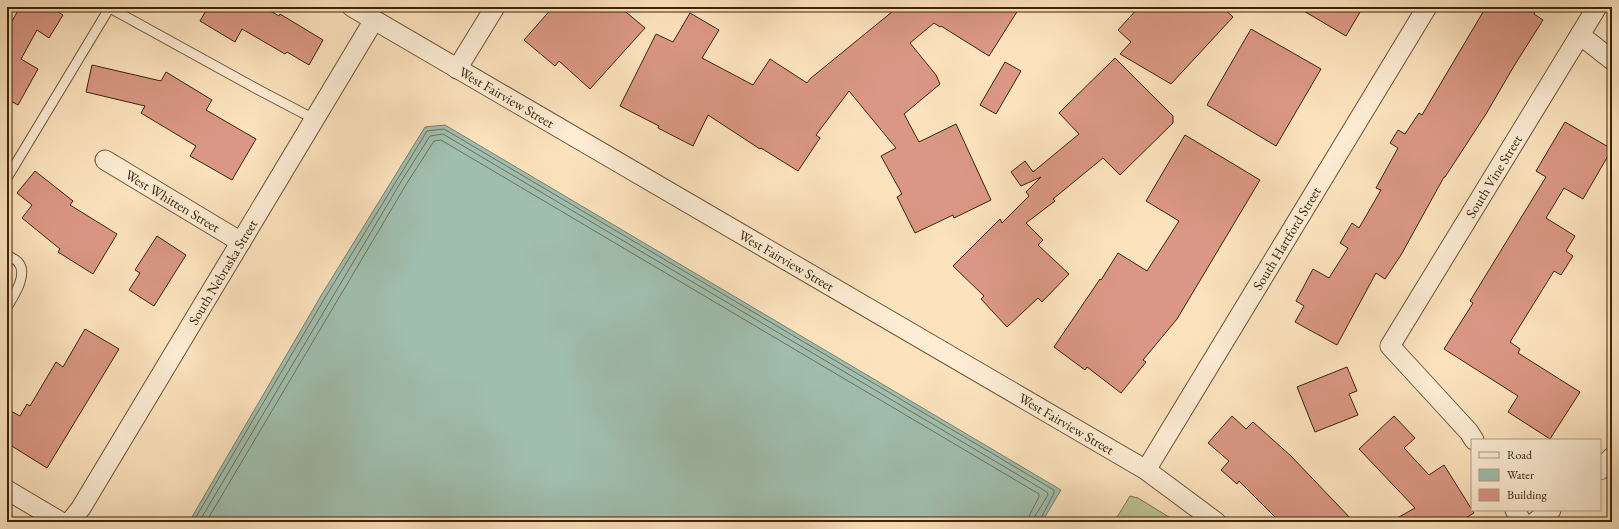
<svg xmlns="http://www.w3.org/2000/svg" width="1619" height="529" font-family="'EB Garamond',serif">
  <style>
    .green { fill: #bdc493; stroke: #7d744e }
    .water { fill: #a0beae; stroke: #78806c }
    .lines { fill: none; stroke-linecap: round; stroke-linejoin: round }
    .shore { stroke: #6e715c; stroke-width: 1 }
    .building { fill: #da9785; stroke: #3d2409 }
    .lane-casing { stroke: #6d5436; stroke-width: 11 }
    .street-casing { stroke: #6d5436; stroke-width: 21 }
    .lane { stroke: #fdedd5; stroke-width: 9 }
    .street { stroke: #fdedd5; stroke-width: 19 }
    .labels { text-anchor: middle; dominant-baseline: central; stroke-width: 3; stroke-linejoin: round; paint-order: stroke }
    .street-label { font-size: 14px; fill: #3d2409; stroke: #fdedd5 }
  </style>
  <rect width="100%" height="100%" fill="#fce3be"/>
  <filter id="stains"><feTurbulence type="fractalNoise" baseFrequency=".005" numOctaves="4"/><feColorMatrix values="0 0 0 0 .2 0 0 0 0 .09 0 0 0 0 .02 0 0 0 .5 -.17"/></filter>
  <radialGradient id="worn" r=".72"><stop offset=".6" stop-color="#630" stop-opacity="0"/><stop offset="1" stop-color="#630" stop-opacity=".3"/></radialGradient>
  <!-- green -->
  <path class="green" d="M 1130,496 L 1138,498 L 1177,522 L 1114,522 Z"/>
  <!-- water -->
  <path class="water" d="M 445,125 L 1061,490 L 1042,522 L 189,522 L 322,294 L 425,127 Z"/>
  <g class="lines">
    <!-- shore -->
    <g class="shore">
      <path d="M 193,522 L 326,296 L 427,131 L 444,129 L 1054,490 L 1054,493 L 1039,522"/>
      <path d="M 199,522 L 402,180 L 430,136 L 443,134 L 1047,492 L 1048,495 L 1035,516 L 1034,522"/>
      <path d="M 206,522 L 407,183 L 434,141 L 441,140 L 1039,494 L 1039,497 L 1030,514 L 1028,522"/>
    </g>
  </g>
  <!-- building -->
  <g class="building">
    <path d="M 20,7 L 50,7 L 63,15 L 49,38 L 37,30 L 21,59 L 38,69 L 18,105 L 7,99 L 7,30 Z"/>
    <path d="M 208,7 L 263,7 L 279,16 L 280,14 L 323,40 L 309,65 L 287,52 L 285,54 L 242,29 L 235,42 L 200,21 Z"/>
    <path d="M 553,7 L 620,7 L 645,28 L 590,89 L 559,61 L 555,66 L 524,40 Z"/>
    <path d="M 898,7 L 1020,7 L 989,56 L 941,26 L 940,27 L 934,23 L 910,43 L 936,75 L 940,84 L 904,114 L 919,142 L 956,124 L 991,200 L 954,218 L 953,215 L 915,233 L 897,197 L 902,194 L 881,156 L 896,148 L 849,91 L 816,135 L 820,138 L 798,171 L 761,148 L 760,149 L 708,115 L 693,146 L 658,128 L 659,126 L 620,106 L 656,34 L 673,42 L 690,13 L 719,30 L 702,58 L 753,85 L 770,59 L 807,83 L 811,78 Z"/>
    <path d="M 1139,7 L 1222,7 L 1233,17 L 1171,84 L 1120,54 L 1131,42 L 1118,30 Z"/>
    <path d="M 1297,7 L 1363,7 L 1346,36 Z"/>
    <path d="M 1486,7 L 1538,7 L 1534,14 L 1543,20 L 1514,66 L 1486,114 L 1445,177 L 1444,177 L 1401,255 L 1385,279 L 1376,273 L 1337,345 L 1295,322 L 1304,306 L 1296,301 L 1313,269 L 1329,278 L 1348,248 L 1340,243 L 1352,223 L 1359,228 L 1381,190 L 1376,188 L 1398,148 L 1390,143 L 1398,130 L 1405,134 L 1419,113 L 1422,115 Z"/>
    <path d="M 1251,29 L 1321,69 L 1276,146 L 1207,105 Z"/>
    <path d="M 1115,58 L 1173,116 L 1173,123 L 1120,175 L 1103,158 L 1053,199 L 1055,201 L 1026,223 L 1043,240 L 1038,245 L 1069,274 L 1042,302 L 1038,298 L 1007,327 L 981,299 L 984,296 L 953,266 L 1000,219 L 1002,223 L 1029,196 L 1026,192 L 1041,177 L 1021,186 L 1011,172 L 1025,161 L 1033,172 L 1079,134 L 1059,113 Z"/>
    <path d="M 1005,62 L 1021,71 L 996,114 L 980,105 Z"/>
    <path d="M 92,65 L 161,81 L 166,72 L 212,100 L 206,110 L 256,139 L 232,180 L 190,156 L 196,146 L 141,113 L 145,106 L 86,92 Z"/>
    <path d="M 1565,122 L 1612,149 L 1583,199 L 1564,188 L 1546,218 L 1575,236 L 1566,251 L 1573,256 L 1561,275 L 1554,271 L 1510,342 L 1520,349 L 1518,353 L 1580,392 L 1550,439 L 1508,412 L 1518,396 L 1444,349 L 1473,303 L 1470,301 L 1546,177 L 1536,171 Z"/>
    <path d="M 1185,135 L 1260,180 L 1177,319 L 1143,360 L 1146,362 L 1121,393 L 1087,367 L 1085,370 L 1054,347 L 1100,279 L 1101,280 L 1118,253 L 1147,271 L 1179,221 L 1146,201 Z"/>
    <path d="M 35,171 L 73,201 L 70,205 L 117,234 L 93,274 L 58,252 L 60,249 L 22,218 L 32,205 L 17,193 Z"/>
    <path d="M 157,236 L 186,255 L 154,306 L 129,290 L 140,273 L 135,270 Z"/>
    <path d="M 85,329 L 119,349 L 47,468 L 7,443 L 7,409 L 20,416 L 27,404 L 30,406 L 56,362 L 63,367 Z"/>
    <path d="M 1347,367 L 1357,391 L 1349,394 L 1358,415 L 1315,432 L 1297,387 Z"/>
    <path d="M 1232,416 L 1246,429 L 1253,422 L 1291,456 L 1354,522 L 1280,522 L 1239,481 L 1237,484 L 1221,470 L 1229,461 L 1208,443 Z"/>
    <path d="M 1394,416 L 1415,438 L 1404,448 L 1429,475 L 1444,465 L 1474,513 L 1459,522 L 1390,522 L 1415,508 L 1359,449 Z"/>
  </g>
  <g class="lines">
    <defs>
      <g id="lane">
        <path d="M 110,8 L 257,89 L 314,119"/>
        <path d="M 7,178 L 110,7"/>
        <path d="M 7,255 C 10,257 15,259 18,262 C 29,274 13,297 7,307"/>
      </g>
      <g id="street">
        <path id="s1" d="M 352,7 L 1146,470 L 1216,522"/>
        <path d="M 1580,35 L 1612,60"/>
        <path d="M 457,69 L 495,7"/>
        <path id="s2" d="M 105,160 L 241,242"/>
        <path id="s3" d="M 1474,440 L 1469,432 L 1390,346 L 1597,7"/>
        <path id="s4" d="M 1146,470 L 1427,7"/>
        <path d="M 1600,470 L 1612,457"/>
        <path d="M 7,490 L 61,522"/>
        <path d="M 1515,510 L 1522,522"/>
        <path id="s5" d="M 70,522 L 81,508 L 374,20"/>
        <path d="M 1535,522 L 1551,510"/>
      </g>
    </defs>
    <!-- lane casing -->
    <use href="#lane" class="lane-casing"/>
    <!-- street casing -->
    <use href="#street" class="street-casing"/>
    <!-- lane -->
    <use href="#lane" class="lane"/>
    <!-- street -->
    <use href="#street" class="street"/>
  </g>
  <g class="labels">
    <!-- street labels -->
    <g class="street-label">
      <text stroke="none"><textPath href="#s1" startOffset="179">West Fairview Street</textPath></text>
      <text stroke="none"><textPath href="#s3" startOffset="325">South Vine Street</textPath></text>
      <text stroke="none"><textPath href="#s2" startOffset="79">West Whitten Street</textPath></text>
      <text stroke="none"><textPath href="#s4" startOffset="271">South Hartford Street</textPath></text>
      <text stroke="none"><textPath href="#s1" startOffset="503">West Fairview Street</textPath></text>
      <text stroke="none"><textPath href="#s5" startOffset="293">South Nebraska Street</textPath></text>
      <text stroke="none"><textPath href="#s1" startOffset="827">West Fairview Street</textPath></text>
    </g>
  </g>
  <!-- margin -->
  <rect width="1619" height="529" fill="none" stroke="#fce3be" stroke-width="24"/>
  <rect x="8" y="8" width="1603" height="513" fill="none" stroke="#3d2409" stroke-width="2"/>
  <rect x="12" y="12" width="1595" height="505" fill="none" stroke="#3d2409"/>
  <!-- legend -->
  <rect x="1471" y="439" width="130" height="72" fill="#fdedd5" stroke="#b09d83"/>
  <rect x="1479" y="452" width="20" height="6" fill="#fdedd5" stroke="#b09d83"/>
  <text x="1507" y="459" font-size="12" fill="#3d2409">Road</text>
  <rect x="1479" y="469" width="20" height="12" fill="#a0beae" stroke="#b09d83"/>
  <text x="1507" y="479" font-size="12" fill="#3d2409">Water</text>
  <rect x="1479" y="489" width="20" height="12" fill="#da9785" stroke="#b09d83"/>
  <text x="1507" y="499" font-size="12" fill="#3d2409">Building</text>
  <rect width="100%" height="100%" filter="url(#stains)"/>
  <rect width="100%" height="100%" fill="url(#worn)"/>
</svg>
